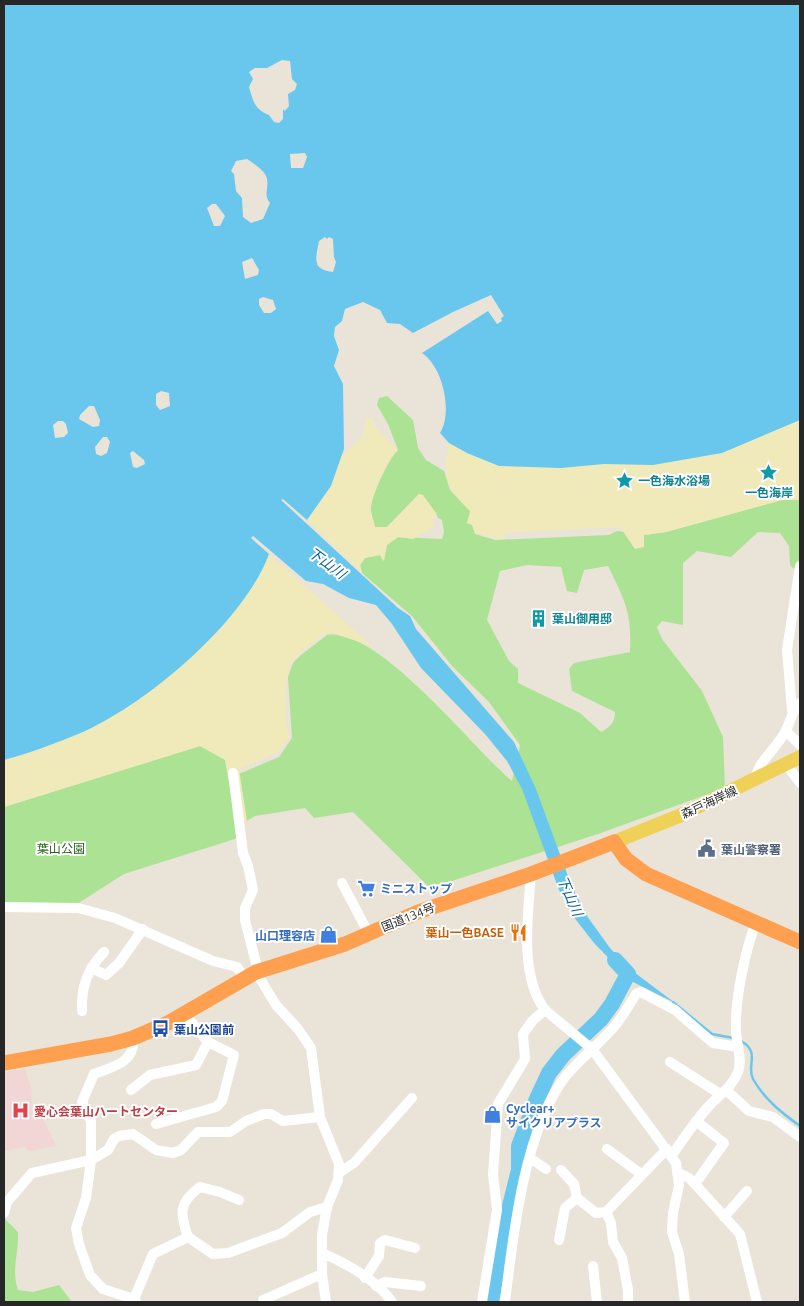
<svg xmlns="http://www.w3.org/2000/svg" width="804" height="1306" font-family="Ubuntu,'Noto Sans JP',sans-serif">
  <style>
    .medical { fill: #f2d5d5 }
    .green { fill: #ace293; fill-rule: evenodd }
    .sand { fill: #f0eaba }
    .water { fill: #69c7ee; fill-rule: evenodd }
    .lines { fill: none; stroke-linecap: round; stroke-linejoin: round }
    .stream { stroke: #69c7ee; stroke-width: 2.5 }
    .river { stroke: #69c7ee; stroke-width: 16 }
    .minor { stroke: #fff; stroke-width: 10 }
    .major { stroke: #f0d157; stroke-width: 14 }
    .highway { stroke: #fea04f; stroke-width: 15 }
    .labels { text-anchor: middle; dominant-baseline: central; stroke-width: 4; stroke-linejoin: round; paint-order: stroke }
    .culture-label { font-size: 12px; font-weight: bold; fill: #0d838f; stroke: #fff; text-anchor: start }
    .street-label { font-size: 12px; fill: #272727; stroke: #fff }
    .park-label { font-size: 12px; fill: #266318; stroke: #fff }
    .service-label { font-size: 12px; font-weight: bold; fill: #4e5e75; stroke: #fff; text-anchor: start }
    .shop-label { font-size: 12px; font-weight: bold; fill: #366cbe; stroke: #fff; text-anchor: start }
    .food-label { font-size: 12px; font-weight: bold; fill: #c56008; stroke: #fff; text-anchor: end }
    .transit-label { font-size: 12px; font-weight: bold; fill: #164399; stroke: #fff; text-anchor: start }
    .health-label { font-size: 12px; font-weight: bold; fill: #be3a42; stroke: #fff; text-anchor: start }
    .water-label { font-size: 14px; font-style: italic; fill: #0c6296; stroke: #fff }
  </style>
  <rect width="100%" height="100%" fill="#eae3d8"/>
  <!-- medical -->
  <path class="medical" d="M 25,1069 L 32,1091 L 31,1110 L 40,1112 L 56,1146 L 29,1151 L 24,1147 L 4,1151 L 4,1072 Z"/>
  <!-- green -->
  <g class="green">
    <path d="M 387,396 L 413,420 L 418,448 L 426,460 L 444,471 L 450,490 L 470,511 L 475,534 L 495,540 L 609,535 L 617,531 L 624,532 L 629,537 L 666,532 L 782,500 L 800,500 L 800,575 L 790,565 L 789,546 L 780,533 L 758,532 L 731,557 L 697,551 L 683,563 L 683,625 L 662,621 L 657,627 L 662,639 L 702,691 L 723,737 L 725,788 L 598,834 L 430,888 L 353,812 L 314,818 L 305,808 L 255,816 L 237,827 L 238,838 L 124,874 L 77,904 L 4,905 L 4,807 L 200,746 L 225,759 L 229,778 L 279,757 L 292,738 L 288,677 L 293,663 L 301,655 L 327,635 C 379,627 473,749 512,781 L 520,745 L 489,702 L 452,666 L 412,616 L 362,573 L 360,565 L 365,558 L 380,555 L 383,561 L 387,545 L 398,537 L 442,539 L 444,532 L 442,520 L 438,518 L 436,513 L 419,494 L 387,527 L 375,527 C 374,521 370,513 371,507 C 372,495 389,457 398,450 L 388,424 L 377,405 L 379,398 ZM 527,565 L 561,567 L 567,591 L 577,593 L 584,570 L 608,566 C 625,601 632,612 630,652 L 574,663 L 569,669 L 572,691 L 615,712 C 615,723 610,727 601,732 L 580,713 L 518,683 L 518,669 L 509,661 L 487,620 L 500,571 Z"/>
    <path d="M 4,1218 L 18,1232 C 19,1253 11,1270 18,1290 L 33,1292 L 59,1285 L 72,1302 L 4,1302 Z"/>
  </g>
  <!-- sand -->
  <g class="sand">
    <path d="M 367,418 L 372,418 L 377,429 L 398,450 C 389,457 372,495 371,507 C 370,513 374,521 375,527 L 387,527 L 419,494 L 423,495 L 436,513 L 432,528 L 413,539 L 398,537 L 387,545 L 384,561 L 380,555 L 365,558 L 360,565 L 362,573 L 307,520 L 337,460 L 361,438 Z"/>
    <path d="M 800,420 L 800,500 L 782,500 L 666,532 L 644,535 L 644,547 L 635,549 L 620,527 L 505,533 L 505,539 C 494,540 486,533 475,534 L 472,525 L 467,523 L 470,511 C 444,484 443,480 449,443 L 467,453 L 499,466 L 561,468 L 722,453 Z"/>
    <path d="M 269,554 L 372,646 L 332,633 L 323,635 L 299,654 L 290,665 L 285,688 L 287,729 L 290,737 L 278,752 L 239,769 L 247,821 L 237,827 L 225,760 L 200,746 L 4,807 L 4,754 L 211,631 Z"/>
  </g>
  <!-- water -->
  <path class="water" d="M 4,4 L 800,4 L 800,420 L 722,453 L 653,465 L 604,464 L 561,468 L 499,466 L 467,453 L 449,443 L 440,433 C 453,412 443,367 422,353 L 488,311 L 497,324 L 502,321 L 501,318 L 504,316 L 491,295 L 453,312 L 413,333 L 400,324 L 387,323 L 380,310 L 363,302 L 345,309 L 342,321 L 335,327 L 334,336 L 339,350 L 334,366 L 343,384 L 344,449 L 331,486 L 307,520 L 283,499 L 281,500 L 398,608 L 410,616 L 416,629 L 514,742 L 536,789 L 572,887 L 587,916 L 610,948 L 630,969 L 675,1003 L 631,981 L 594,943 L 573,916 L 559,890 L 522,789 L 507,761 L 485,734 L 421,668 L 392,624 L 376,605 L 349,598 L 323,584 L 306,581 L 253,536 L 251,538 L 269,554 C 244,622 148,703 83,732 C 57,743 30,753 4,760 ZM 282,60 L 290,61 L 292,79 L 297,84 L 295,90 L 288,94 L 289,106 L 285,111 L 283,109 L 283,119 L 279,123 L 274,122 L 269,115 C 255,110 253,101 249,87 L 253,79 L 249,72 L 255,68 L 267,68 ZM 305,153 L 307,157 L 303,168 L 291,168 L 290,154 ZM 247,159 C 253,163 266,171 267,179 C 269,189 263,194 270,203 L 263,219 L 251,223 L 243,217 L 242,198 L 236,191 L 234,174 L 231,171 L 236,161 ZM 212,204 L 216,204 L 225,216 L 220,226 L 214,226 L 207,208 ZM 325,237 L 327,239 L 329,237 L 333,239 L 334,257 L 336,262 L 333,272 C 311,270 316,258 319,241 ZM 252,258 L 259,270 L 258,275 L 245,279 L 242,262 ZM 263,297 L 273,300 L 276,309 L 271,313 L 264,313 L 259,305 L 259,299 ZM 161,391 L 169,393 L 170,406 L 160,410 L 156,405 L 156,394 ZM 89,406 L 94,406 L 100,420 L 99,426 L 93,427 L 79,419 L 80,415 ZM 58,421 L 63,421 L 66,424 L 68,433 L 64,437 L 55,438 L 53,425 ZM 103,437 L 107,437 L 110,442 L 107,453 L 101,456 L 96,454 L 95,447 ZM 133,451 L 144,460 L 145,464 L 137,468 L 133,467 L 130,453 Z"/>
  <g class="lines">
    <!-- stream -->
    <g class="stream">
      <path d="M 673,1002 L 712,1034 L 733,1038"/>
      <path d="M 741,1041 C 761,1052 746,1066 753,1079 C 765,1100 782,1113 800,1126"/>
    </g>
    <!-- river -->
    <path class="river" d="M 491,1302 L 503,1234 L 519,1170 L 519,1146 L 536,1101 L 549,1073 L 563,1055 L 601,1019 L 612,1004 L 628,974 L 615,960"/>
    <!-- minor -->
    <g class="minor">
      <path d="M 792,710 L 787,650 L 800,566"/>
      <path d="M 786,731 L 800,745"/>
      <path d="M 787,765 L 800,783"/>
      <path d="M 233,773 L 243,853 L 248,866 L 253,890 L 245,908 L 245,920 L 258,971"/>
      <path d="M 755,780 C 758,760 778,748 786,730 C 792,719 791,711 800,703"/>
      <path d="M 531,874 C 528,915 519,975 545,1010 L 592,1049 L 676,1163 L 679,1185 L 673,1213 L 672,1232 L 679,1254 L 685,1302"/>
      <path d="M 342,883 L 369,934"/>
      <path d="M 4,907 L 78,908 L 115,918 L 213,961 L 237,967 L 244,978"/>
      <path d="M 91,968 L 106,975 L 119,963 L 143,929"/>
      <path d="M 256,972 L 276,1005 L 298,1029 L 311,1048 L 320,1117 L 339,1164 L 338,1180 L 327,1207 L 322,1235 L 322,1274 L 326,1302"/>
      <path d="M 82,1011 C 81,987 87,970 104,952"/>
      <path d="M 133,1038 C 136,1062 113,1067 94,1074 L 82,1102 L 91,1121 L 91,1160 L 86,1198 L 76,1228 L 79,1244 L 90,1275 L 103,1289 L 134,1299 L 136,1302"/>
      <path d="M 670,1062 L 720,1094"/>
      <path d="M 131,1090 L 150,1075 L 196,1065 L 208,1042"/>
      <path d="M 726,1090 L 749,1111 L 773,1117 L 800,1137"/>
      <path d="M 156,1124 L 216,1107 L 222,1101 L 234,1055 L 208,1042 L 185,1014"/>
      <path d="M 607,1149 L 641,1174"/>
      <path d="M 672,1155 C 684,1138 695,1121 709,1106 C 719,1095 733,1086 738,1072 C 743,1060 736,1043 736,1030 C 735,998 745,952 756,922"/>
      <path d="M 530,1158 L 546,1169"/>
      <path d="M 561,1170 L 574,1184 L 577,1198 L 596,1213 L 606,1212"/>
      <path d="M 340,1172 L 354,1163 L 412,1098"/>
      <path d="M 679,1173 L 689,1178 L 695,1184 L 740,1234 L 757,1302"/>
      <path d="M 695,1184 L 724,1143 L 696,1121"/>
      <path d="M 4,1213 L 7,1202 L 32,1173 L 91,1160 L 108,1150 L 114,1139 L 119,1136 L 133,1134 L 156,1150 L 173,1153 L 181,1150 L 198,1132 L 230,1132 L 246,1121 L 264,1114 L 271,1114 L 283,1121 L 320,1117"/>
      <path d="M 724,1217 L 747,1191"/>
      <path d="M 188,1237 C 180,1214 178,1203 200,1187 L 220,1192 L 239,1200"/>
      <path d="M 559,1240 L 565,1208 L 577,1198"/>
      <path d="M 322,1253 C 346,1263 378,1281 392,1302"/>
      <path d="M 593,1266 L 597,1302"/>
      <path d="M 365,1278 L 379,1256 L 380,1243 L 385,1240 L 415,1248"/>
      <path d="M 376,1286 L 385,1282 L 421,1286"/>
      <path d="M 134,1299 L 153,1254 L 188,1237 L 213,1254 L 228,1253 L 282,1233 L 310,1212 L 327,1207"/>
      <path d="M 263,1302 L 263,1300 L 322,1274"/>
      <path d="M 482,1302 L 497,1210 L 493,1174 L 498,1104 L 525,1059 L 523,1034 L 533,1020 L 545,1010"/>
      <path d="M 505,1302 C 513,1236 524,1131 565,1077 C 579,1060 598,1045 613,1028 C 622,1018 629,1005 636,994 L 641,992 L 675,1010 L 713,1043 L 738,1047"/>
      <path d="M 628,1302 L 628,1290 L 622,1258 L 613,1242 L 611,1223 L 606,1212 L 667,1149"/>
    </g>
    <!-- major -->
    <path class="major" d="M 614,842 L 679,816 L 800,757"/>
    <!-- highway -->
    <path class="highway" d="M 4,1063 L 111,1044 L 133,1038 L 168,1023 L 256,972 L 345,944 L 418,912 L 531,874 L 614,842 L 626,859 L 646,874 L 800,942"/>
  </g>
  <!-- icons -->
  <defs>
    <symbol id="sight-bare" viewBox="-9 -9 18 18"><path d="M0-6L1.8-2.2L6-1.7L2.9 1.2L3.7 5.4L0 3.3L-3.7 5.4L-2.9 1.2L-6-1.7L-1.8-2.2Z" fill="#0f9aa8" stroke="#fff" stroke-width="2.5" paint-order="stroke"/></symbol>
    <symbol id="building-bare" viewBox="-9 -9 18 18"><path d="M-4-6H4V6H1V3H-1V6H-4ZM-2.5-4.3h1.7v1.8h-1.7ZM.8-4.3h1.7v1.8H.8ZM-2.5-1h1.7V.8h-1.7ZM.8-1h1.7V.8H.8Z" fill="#0f9aa8" stroke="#fff" stroke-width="2.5" paint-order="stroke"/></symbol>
    <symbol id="civic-bare" viewBox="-9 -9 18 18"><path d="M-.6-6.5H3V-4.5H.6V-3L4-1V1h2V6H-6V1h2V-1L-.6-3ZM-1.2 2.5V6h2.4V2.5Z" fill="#5c6f8a" stroke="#fff" stroke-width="2.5" paint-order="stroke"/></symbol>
    <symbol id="supermarket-bare" viewBox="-9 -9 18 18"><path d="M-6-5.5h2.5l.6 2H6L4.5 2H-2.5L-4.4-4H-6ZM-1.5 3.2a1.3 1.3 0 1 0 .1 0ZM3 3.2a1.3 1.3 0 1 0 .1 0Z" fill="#3f7fe0" stroke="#fff" stroke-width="2.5" paint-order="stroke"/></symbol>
    <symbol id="restaurant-bare" viewBox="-9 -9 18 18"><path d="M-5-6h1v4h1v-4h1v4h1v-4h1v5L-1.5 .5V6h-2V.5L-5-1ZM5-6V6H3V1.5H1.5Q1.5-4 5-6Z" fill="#e8710a" stroke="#fff" stroke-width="2.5" paint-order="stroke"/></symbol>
    <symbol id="shop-bare" viewBox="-9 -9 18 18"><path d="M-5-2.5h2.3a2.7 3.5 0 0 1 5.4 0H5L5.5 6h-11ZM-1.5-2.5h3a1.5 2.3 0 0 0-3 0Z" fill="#3f7fe0" stroke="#fff" stroke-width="2.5" paint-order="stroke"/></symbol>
    <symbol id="bus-bare" viewBox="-9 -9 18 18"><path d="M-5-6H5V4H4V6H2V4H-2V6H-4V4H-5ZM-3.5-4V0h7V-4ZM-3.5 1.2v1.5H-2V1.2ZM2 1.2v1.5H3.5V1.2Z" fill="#1a4fb4" stroke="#fff" stroke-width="2.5" paint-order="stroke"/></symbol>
    <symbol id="hospital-bare" viewBox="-9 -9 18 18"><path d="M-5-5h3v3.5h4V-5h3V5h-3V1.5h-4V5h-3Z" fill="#e0444e" stroke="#fff" stroke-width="2.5" paint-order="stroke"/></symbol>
  </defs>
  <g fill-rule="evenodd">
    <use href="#sight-bare" x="756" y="460" width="25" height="25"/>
    <use href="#sight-bare" x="612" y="468" width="25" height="25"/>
    <use href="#building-bare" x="526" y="606" width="25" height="25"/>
    <use href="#civic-bare" x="694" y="836" width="25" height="25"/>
    <use href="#supermarket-bare" x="354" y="876" width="25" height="25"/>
    <use href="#restaurant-bare" x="506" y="920" width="25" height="25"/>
    <use href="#shop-bare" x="316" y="922" width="25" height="25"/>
    <use href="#bus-bare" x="148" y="1016" width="25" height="25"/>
    <use href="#hospital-bare" x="8" y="1098" width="25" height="25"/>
    <use href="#shop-bare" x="480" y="1102" width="25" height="25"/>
  </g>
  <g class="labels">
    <!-- culture labels -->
    <g class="culture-label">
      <text x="638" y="480">一色海水浴場</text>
      <text x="769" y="492" text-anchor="middle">一色海岸</text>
      <text x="552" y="618">葉山御用邸</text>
    </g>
    <!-- street labels -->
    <g class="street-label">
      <text transform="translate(709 802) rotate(-25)">森戸海岸線</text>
      <text transform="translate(408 917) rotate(-22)">国道134号</text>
    </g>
    <!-- park labels -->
    <g class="park-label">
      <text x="61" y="848">葉山公園</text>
    </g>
    <!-- service labels -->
    <g class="service-label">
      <text x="721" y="849">葉山警察署</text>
    </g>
    <!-- shop labels -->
    <g class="shop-label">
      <text x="380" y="888">ミニストップ</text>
      <text x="315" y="935" text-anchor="end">山口理容店</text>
      <text x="506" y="1108">Cyclear+<tspan x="506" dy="14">サイクリアプラス</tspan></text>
    </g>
    <!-- food labels -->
    <g class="food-label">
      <text x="504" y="932">葉山一色BASE</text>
    </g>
    <!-- transit labels -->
    <g class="transit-label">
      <text x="174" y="1029">葉山公園前</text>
    </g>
    <!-- health labels -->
    <g class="health-label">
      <text x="34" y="1111">愛心会葉山ハートセンター</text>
    </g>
    <!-- water labels -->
    <g class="water-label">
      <text transform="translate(327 563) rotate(36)">下山川</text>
      <text transform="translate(570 896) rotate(66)">下山川</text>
    </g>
  </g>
  <!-- border -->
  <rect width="804" height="1306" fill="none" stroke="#272727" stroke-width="10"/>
</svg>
